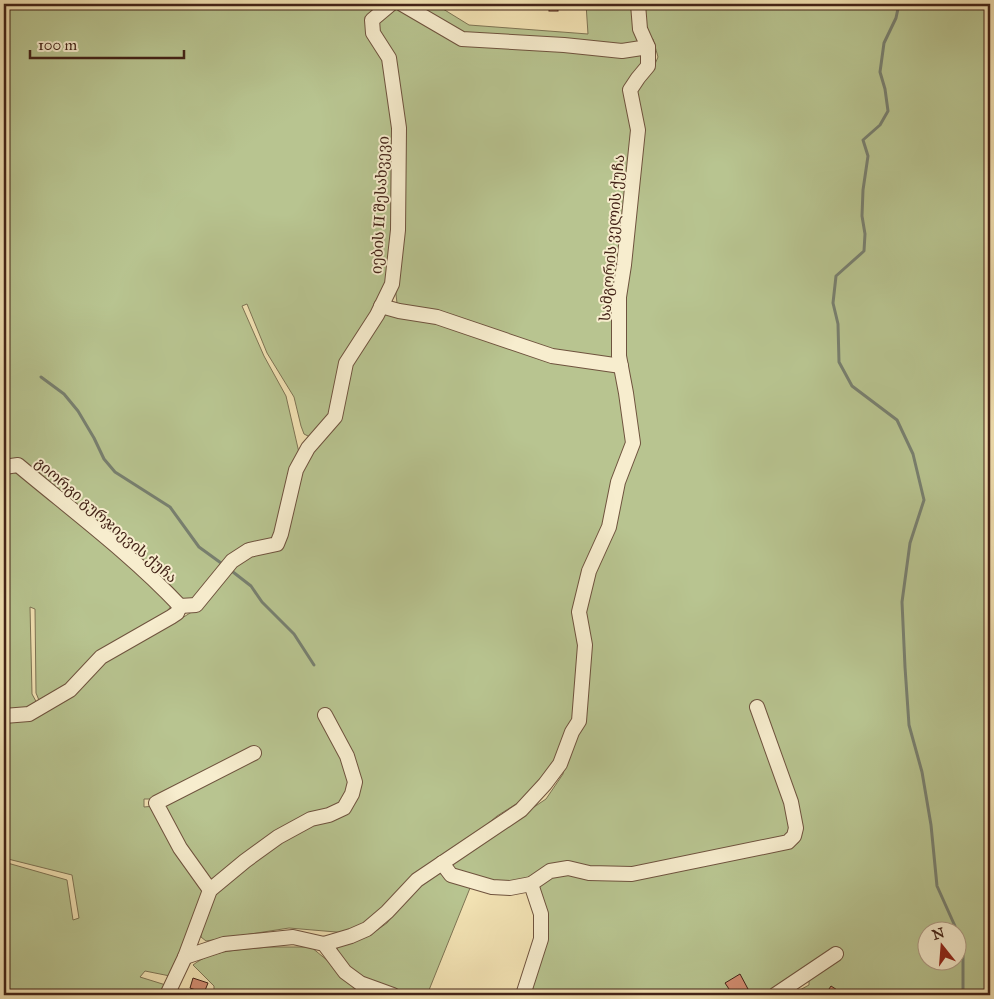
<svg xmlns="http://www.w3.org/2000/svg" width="994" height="999" font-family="'IM FELL Great Primer','Noto Serif Georgian',serif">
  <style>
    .green { fill: #b8c490; stroke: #7e7454; fill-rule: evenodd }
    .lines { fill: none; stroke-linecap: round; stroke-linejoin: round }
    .stream { stroke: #788070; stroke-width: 3 }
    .building { fill: #d28d71; stroke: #432317 }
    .minor-casing { stroke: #6f533e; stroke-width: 16 }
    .minor { stroke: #f7edce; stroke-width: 14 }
    .labels { text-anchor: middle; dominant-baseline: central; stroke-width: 4; stroke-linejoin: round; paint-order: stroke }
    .street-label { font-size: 15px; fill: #432317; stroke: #f7edce }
  </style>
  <rect width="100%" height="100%" fill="#f3e3b4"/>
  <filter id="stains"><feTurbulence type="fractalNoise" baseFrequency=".004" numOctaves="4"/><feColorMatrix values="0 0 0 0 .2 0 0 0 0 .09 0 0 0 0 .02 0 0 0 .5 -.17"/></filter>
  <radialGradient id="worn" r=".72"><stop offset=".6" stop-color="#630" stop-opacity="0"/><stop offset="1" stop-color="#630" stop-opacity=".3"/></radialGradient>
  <!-- green -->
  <g class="green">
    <path d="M 4,4 L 386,4 L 369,17 L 386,59 L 396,128 L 390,284 L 326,423 L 310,437 L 304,434 L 301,426 L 294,397 L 267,353 L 247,304 L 242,306 L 264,356 L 286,396 L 300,457 L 275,539 L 247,549 L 194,601 L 181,602 L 116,535 L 109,537 L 22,463 L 4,464 Z"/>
    <path d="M 397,4 L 458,42 L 646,55 L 634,77 L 633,127 L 617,363 L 551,353 L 401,309 L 397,303 L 395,286 L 403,141 L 377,29 L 381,16 Z"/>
    <path d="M 411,4 L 435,4 L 469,25 L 588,34 L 586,4 L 990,4 L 990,995 L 783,995 L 793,988 L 798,991 L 809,985 L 809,976 L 841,955 L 836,950 L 768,995 L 527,995 L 544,938 L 544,913 L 538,890 C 547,864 570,876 591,877 C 602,877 613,876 625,876 C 650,876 676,869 700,863 C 733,856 765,849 798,843 L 800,827 L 794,795 L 788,800 L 792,830 L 790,836 L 779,840 L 714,852 L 679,861 L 620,870 L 584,870 L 569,864 L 552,867 L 527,879 L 512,883 L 490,883 L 456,871 L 449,864 L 546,799 L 563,774 L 567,751 L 582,724 L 589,637 L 583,609 L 588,589 L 610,534 L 618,495 L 636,445 L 631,390 L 622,357 L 622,327 L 643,121 L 636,98 L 640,82 L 652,71 L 658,57 L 653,39 L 620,45 L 462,35 ZM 926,932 L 956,932 L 956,962 L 926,962 Z"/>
    <path d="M 387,313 L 423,319 L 617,371 L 629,440 L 605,524 L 586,571 L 575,718 L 556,762 L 524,799 L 497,816 L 370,922 L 348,933 L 289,928 L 206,941 L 201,937 L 201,927 L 218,889 L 259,854 L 346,800 L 211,882 L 205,880 L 156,799 L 144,799 L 144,807 L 155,806 L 206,893 L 170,976 L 145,971 L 140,977 L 169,986 L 165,995 L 4,995 L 4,862 L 67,880 L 73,920 L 79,918 L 72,875 L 4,858 L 4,719 L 28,718 L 104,658 L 171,625 L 198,608 L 236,563 L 253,553 L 277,549 L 307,457 L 338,420 L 348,367 L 379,318 Z"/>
    <path d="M 14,466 L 112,546 L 172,604 L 166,614 L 67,688 L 41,705 L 36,693 L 35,609 L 30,607 L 32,694 L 38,705 L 4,714 L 4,469 Z"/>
    <path d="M 439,873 L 470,888 L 427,995 L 407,995 L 366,981 L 339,959 L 337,948 L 349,941 L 370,935 L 387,923 L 412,893 L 433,875 Z"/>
    <path d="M 268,947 L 311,947 L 328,961 L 348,983 L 378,995 L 214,995 L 214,986 L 193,965 C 213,949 243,950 268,947 Z"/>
  </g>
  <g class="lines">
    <!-- stream -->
    <g class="stream">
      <path d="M 899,4 L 896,18 L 884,43 L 880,72 L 885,89 L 888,111 L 880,125 L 863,140 L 868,156 L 863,190 L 862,216 L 865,234 L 864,251 L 836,276 L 833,303 L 838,324 L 839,362 L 852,386 L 897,420 L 913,454 L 924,500 L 910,543 L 902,602 L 905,667 L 909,725 L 922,772 L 931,825 L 937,886 L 963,944 L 963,995"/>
      <path d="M 41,377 L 64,394 L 78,411 L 94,438 L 104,459 L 115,472 L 170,507 L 199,547 L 221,563"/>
      <path d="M 233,572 L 251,586 L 262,602 L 294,634 L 314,665"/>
    </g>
  </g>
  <!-- building -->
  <g class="building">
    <rect x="549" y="4" width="9" height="7"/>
    <path d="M 740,974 L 748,989 L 737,995 L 733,995 L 725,983 Z"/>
    <path d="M 193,978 L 208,983 L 204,993 L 190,988 Z"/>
    <path d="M 831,986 L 845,995 L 825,995 Z"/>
  </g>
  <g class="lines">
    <defs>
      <g id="minor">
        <path d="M 402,4 L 462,39 L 564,45 L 622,51 L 648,47"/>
        <path d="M 381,306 L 399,311 L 437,317 L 552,356 L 621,366"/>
        <path d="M 4,467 L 18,465 C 73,511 131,554 180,606"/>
        <path d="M 180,606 L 196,605 L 232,561 L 249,550 L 277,544 L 281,534 L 296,470 L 308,448 L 335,417 L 346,363 L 377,315 L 392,284 L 398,230 L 399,128 L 389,58 L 373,33 L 372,20 L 391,4"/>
        <path d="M 4,716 L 29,714 L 70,690 L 101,657 L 171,617 L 177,613 L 180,606"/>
        <path d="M 442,863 L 451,875 L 492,887 L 510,888 L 531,884 L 550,871 L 568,868 L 589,873 L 632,874 L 788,842 L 794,836 L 796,828 L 791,802 L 757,707"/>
        <path d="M 210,890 L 180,848 L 156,803 L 254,753"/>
        <path d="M 324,944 L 351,936 L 367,929 L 387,912 L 417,880 L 521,810 L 545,784 L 560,764 L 572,732 L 579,721 L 585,645 L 579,612 L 589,571 L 609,527 L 618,482 L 633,443 L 626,393 L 619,356 L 619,297 L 624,265 L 638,130 L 630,90 L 638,78 L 648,66 L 648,47 L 640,29 L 638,4"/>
        <path d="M 185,957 L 224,944 L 293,937 L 324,944 L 345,972 L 360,983 L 393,995"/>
        <path d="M 167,995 L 185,957 L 210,890 L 245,861 L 278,837 L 311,819 L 329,815 L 344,808 L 352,794 L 355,782 L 347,756 L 325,715"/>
        <path d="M 523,995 L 541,939 L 541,914 L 531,884"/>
        <path d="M 775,995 L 836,954"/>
      </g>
    </defs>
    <!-- minor casing -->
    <use href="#minor" class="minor-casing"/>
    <!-- minor -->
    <use href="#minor" class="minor"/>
  </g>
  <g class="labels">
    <!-- street labels -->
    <g class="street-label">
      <text transform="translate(380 205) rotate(-87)">იების II შესახვევი</text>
      <text transform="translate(612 238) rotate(-85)">სამგორის ველის ქუჩა</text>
      <text transform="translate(106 520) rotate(41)">გიორგი გურჯიევის ქუჩა</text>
    </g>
  </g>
  <!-- margin -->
  <rect width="994" height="999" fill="none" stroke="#f3e3b4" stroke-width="20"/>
  <rect x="5" y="5" width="984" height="989" fill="none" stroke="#432317" stroke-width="2.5"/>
  <rect x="10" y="10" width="974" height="979" fill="none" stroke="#432317"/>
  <!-- north arrow -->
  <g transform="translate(942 946) rotate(343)"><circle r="24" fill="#f7edce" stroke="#af9c85"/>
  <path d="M0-4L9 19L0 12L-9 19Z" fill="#8f2418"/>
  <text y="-8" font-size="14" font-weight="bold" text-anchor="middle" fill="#432317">N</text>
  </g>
  <!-- scale -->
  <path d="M30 50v8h154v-8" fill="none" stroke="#432317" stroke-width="2.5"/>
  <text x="38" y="50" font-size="15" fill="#432317" stroke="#f7edce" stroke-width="4" paint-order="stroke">100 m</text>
  <rect width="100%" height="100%" filter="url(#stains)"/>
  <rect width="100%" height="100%" fill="url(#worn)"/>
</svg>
